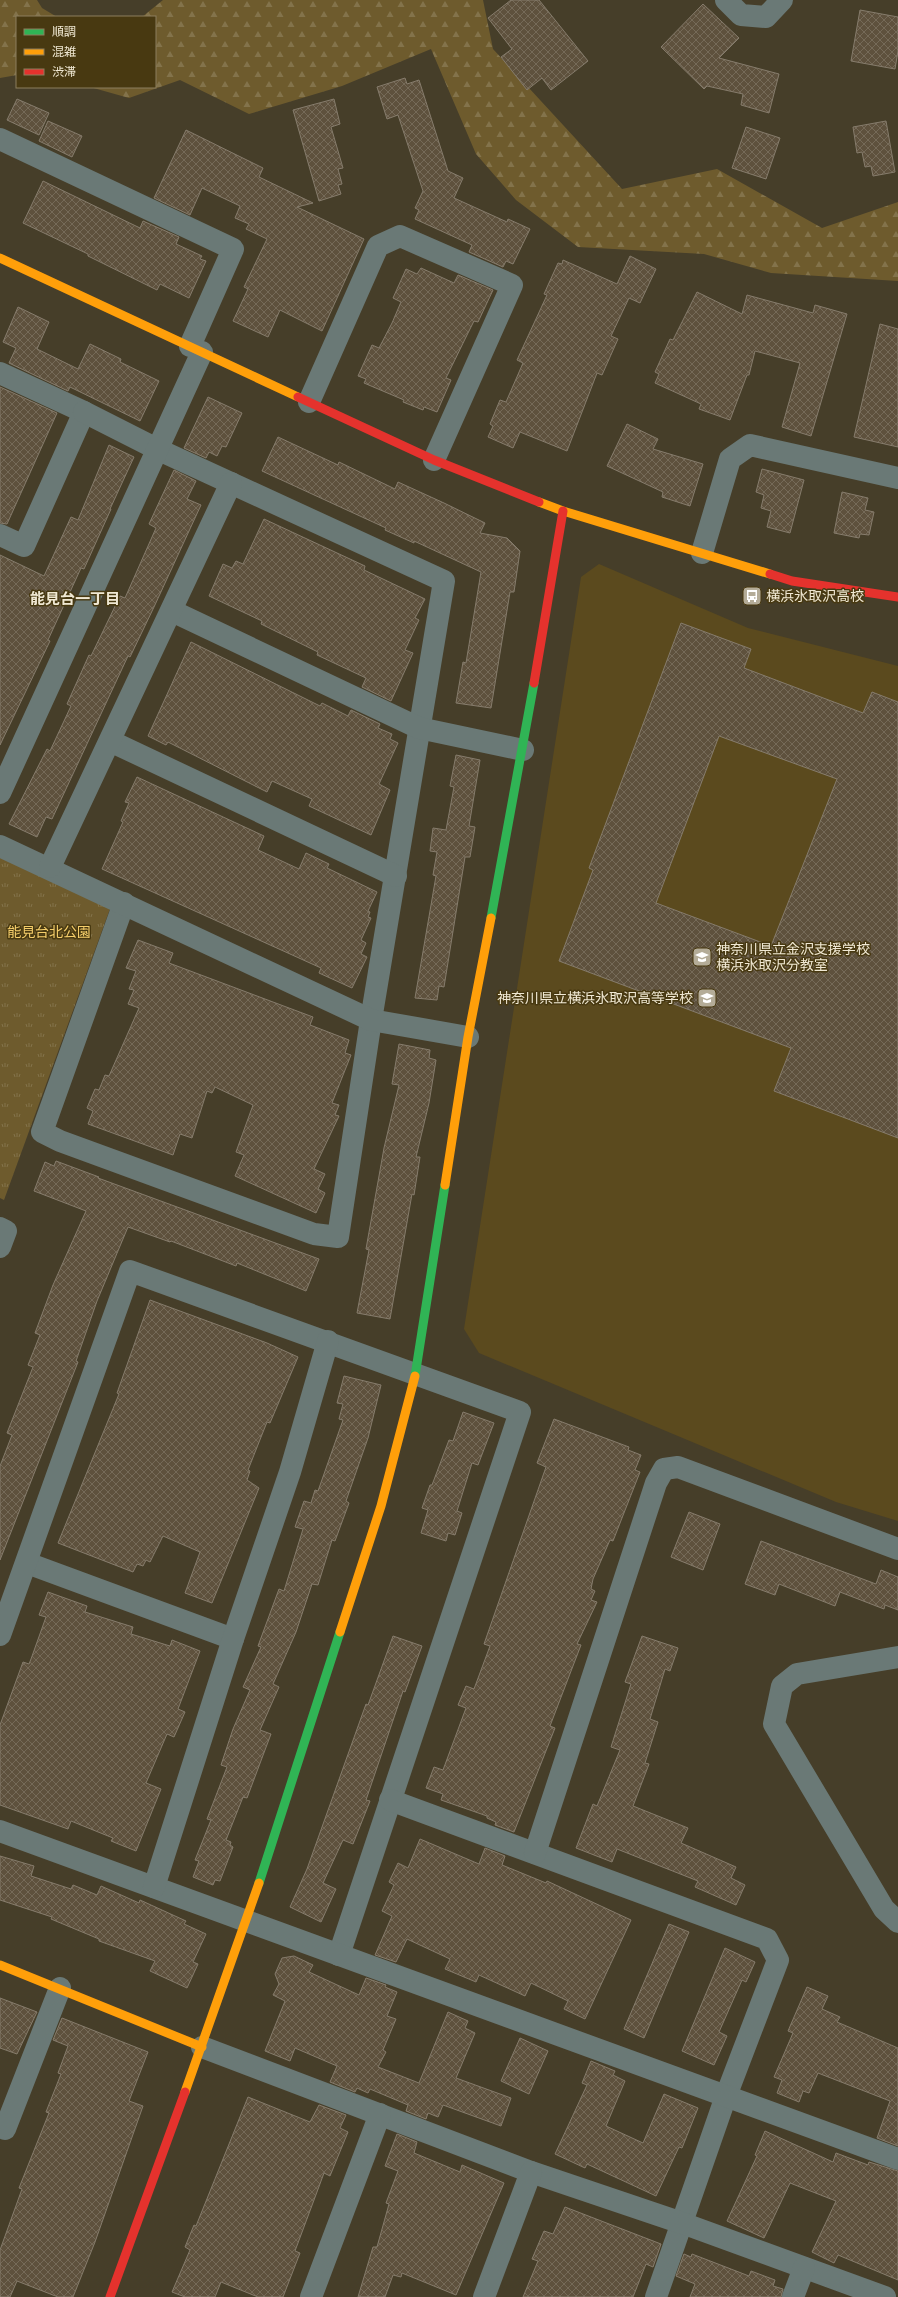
<svg xmlns="http://www.w3.org/2000/svg" width="898" height="2297" font-family="Helvetica,'Noto Sans JP',sans-serif">
  <style>
    .built { fill: #5b4a1e }
    .forest { fill: url(#forest-firs) }
    .park { fill: url(#park-tufts) }
    .building { fill: url(#building-cross-hatch); stroke: #867c6c; fill-rule: evenodd }
    .lines { fill: none; stroke-linecap: round; stroke-linejoin: round }
    .street { stroke: #6a7976; stroke-width: 22 }
    .fast { stroke: #30b455; stroke-width: 9 }
    .slow { stroke: #ff9f0a; stroke-width: 9 }
    .jam { stroke: #e5322d; stroke-width: 9 }
    .labels { text-anchor: middle; dominant-baseline: central; stroke-width: 3; stroke-linejoin: round; paint-order: stroke }
    .poi-label { font-size: 14px; fill: #f0e8d3; stroke: #483911; text-anchor: start }
    .park-label { font-size: 14px; fill: #f5ce6b; stroke: #483911 }
    .neighbourhood-label { font-size: 15px; font-weight: bold; fill: #f0e8d3; stroke: #483911 }
  </style>
  <defs>
    <pattern id="forest-firs" width="22" height="20" patternUnits="userSpaceOnUse"><rect width="22" height="20" fill="#6e5b2d"/><path d="M5 1l3.5 6h-7zM16 11l3.5 6h-7z" fill="#83734b"/></pattern>
    <pattern id="park-tufts" width="24" height="20" patternUnits="userSpaceOnUse"><rect width="24" height="20" fill="#6e5b2d"/><path d="M3 7l-1-3M5 7V3M7 7l1-3M15 17l-1-3M17 17v-4M19 17l1-3" fill="none" stroke="#83734b"/></pattern>
    <pattern id="building-cross-hatch" width="8" height="8" patternUnits="userSpaceOnUse"><rect width="8" height="8" fill="#5e513d"/><path d="M0 0l8 8M0 8l8-8" fill="none" stroke="#756a58"/></pattern>
  </defs>
  <rect width="100%" height="100%" fill="#463e29"/>
  <!-- built -->
  <path class="built" d="M 599,564 L 748,628 L 898,666 L 898,1521 L 836,1502 L 479,1353 L 464,1329 L 581,577 Z"/>
  <!-- forest -->
  <g class="forest">
    <path d="M 0,0 L 37,0 L 42,8 L 57,17 L 17,17 L 17,75 L 0,78 Z"/>
    <path d="M 163,0 L 483,0 L 493,49 L 622,189 L 717,169 L 822,228 L 898,202 L 898,281 L 771,273 L 704,254 L 578,247 L 516,200 L 476,154 L 431,49 L 342,86 L 249,114 L 180,80 L 129,98 L 90,87 L 155,87 L 155,17 L 142,17 Z"/>
  </g>
  <!-- park -->
  <path class="park" d="M 0,856 L 111,906 L 4,1200 L 0,1198 Z"/>
  <!-- building -->
  <g class="building">
    <path d="M 511,0 L 539,0 L 588,61 L 551,90 L 542,78 L 527,90 L 501,57 L 512,49 L 488,18 Z"/>
    <path d="M 703,4 L 739,38 L 719,58 L 779,74 L 769,113 L 741,105 L 743,94 L 707,86 L 704,89 L 661,47 Z"/>
    <path d="M 860,10 L 898,17 L 898,51 L 895,69 L 851,61 Z"/>
    <path d="M 405,78 L 407,84 L 419,80 L 448,171 L 463,178 L 454,198 L 507,222 L 508,219 L 530,229 L 513,264 L 506,261 L 503,267 L 469,252 L 472,245 L 415,219 L 419,210 L 415,208 L 423,191 L 398,115 L 387,119 L 377,87 Z"/>
    <path d="M 17,99 L 49,113 L 39,135 L 7,120 Z"/>
    <path d="M 334,99 L 340,124 L 331,127 L 343,168 L 338,169 L 342,184 L 338,185 L 341,194 L 319,201 L 293,110 Z"/>
    <path d="M 48,121 L 82,136 L 72,157 L 39,141 Z"/>
    <path d="M 886,121 L 895,172 L 873,176 L 871,166 L 865,167 L 862,152 L 857,153 L 853,127 Z"/>
    <path d="M 746,127 L 780,138 L 766,179 L 732,168 Z"/>
    <path d="M 186,130 L 263,168 L 259,177 L 313,203 L 297,207 L 364,239 L 322,331 L 280,310 L 268,337 L 233,321 L 248,289 L 244,287 L 267,239 L 246,229 L 249,224 L 235,218 L 240,206 L 202,188 L 190,215 L 154,198 Z"/>
    <path d="M 43,181 L 140,228 L 143,221 L 179,237 L 176,244 L 202,256 L 200,259 L 206,261 L 189,298 L 160,284 L 157,290 L 88,256 L 88,254 L 23,223 Z"/>
    <path d="M 630,256 L 656,269 L 640,303 L 629,298 L 611,336 L 618,339 L 602,375 L 597,373 L 567,451 L 520,432 L 513,448 L 488,437 L 493,426 L 490,424 L 500,400 L 506,402 L 523,363 L 517,360 L 547,295 L 544,294 L 558,263 L 562,264 L 563,260 L 617,284 Z"/>
    <path d="M 421,268 L 454,283 L 458,275 L 493,290 L 478,322 L 474,321 L 468,333 L 446,378 L 451,380 L 437,412 L 424,407 L 423,410 L 403,402 L 404,400 L 364,383 L 366,379 L 358,376 L 372,345 L 379,348 L 392,323 L 401,302 L 393,298 L 406,269 L 417,274 Z"/>
    <path d="M 697,292 L 742,314 L 747,295 L 813,313 L 815,305 L 847,314 L 811,436 L 782,427 L 800,363 L 755,351 L 749,375 L 747,375 L 730,420 L 699,409 L 701,404 L 655,383 L 659,374 L 655,372 L 670,339 L 673,340 Z"/>
    <path d="M 18,307 L 49,322 L 37,349 L 78,369 L 90,344 L 121,359 L 120,362 L 159,381 L 140,421 L 70,387 L 68,391 L 9,363 L 16,348 L 3,342 Z"/>
    <path d="M 880,324 L 898,329 L 898,447 L 854,437 Z"/>
    <path d="M 0,387 L 57,413 L 7,524 L 0,523 Z"/>
    <path d="M 208,397 L 242,413 L 226,447 L 222,446 L 217,456 L 209,452 L 206,458 L 184,448 Z"/>
    <path d="M 627,424 L 658,439 L 653,449 L 703,464 L 690,506 L 662,497 L 663,492 L 607,466 Z"/>
    <path d="M 278,437 L 338,465 L 339,462 L 395,489 L 398,482 L 444,503 L 485,523 L 480,533 L 507,538 L 520,551 L 514,592 L 510,592 L 491,708 L 456,703 L 463,662 L 466,663 L 481,572 L 414,541 L 414,543 L 385,530 L 386,528 L 262,471 Z"/>
    <path d="M 109,445 L 134,457 L 110,509 L 111,509 L 84,569 L 81,568 L 48,640 L 50,641 L 0,745 L 0,555 L 44,576 L 71,517 L 78,520 Z"/>
    <path d="M 762,469 L 804,480 L 790,533 L 767,527 L 771,511 L 761,508 L 764,495 L 756,492 Z"/>
    <path d="M 174,470 L 196,481 L 187,499 L 201,505 L 154,607 L 130,657 L 128,656 L 52,819 L 46,817 L 37,837 L 9,824 L 47,749 L 50,751 L 71,706 L 67,704 L 89,655 L 91,656 L 120,596 L 125,598 L 156,528 L 149,524 Z"/>
    <path d="M 842,492 L 868,498 L 865,510 L 874,512 L 869,535 L 860,534 L 859,538 L 834,533 Z"/>
    <path d="M 264,519 L 365,566 L 364,570 L 425,599 L 415,618 L 419,620 L 405,650 L 413,653 L 391,701 L 362,687 L 366,678 L 317,655 L 318,652 L 261,624 L 262,621 L 209,596 L 223,564 L 232,568 L 236,561 L 243,564 Z"/>
    <path d="M 681,623 L 751,649 L 744,668 L 863,713 L 872,692 L 898,702 L 898,1138 L 774,1091 L 791,1048 L 559,961 L 593,870 L 589,868 ZM 719,736 L 837,779 L 771,946 L 656,903 Z"/>
    <path d="M 191,642 L 320,706 L 322,703 L 348,716 L 351,710 L 380,724 L 378,728 L 392,734 L 390,739 L 398,743 L 379,784 L 390,790 L 371,835 L 309,806 L 312,799 L 272,781 L 267,792 L 168,742 L 166,745 L 148,736 Z"/>
    <path d="M 456,755 L 480,760 L 469,826 L 475,827 L 470,857 L 465,857 L 444,987 L 439,986 L 437,1000 L 415,998 L 436,876 L 433,875 L 437,852 L 430,851 L 433,828 L 446,830 L 454,787 L 450,786 Z"/>
    <path d="M 137,777 L 264,836 L 258,850 L 299,869 L 306,853 L 329,864 L 327,868 L 377,892 L 368,911 L 370,912 L 368,917 L 371,918 L 361,940 L 366,943 L 361,954 L 367,957 L 352,988 L 319,973 L 321,968 L 102,869 L 123,822 L 121,821 L 129,803 L 125,802 Z"/>
    <path d="M 138,940 L 173,953 L 169,963 L 313,1017 L 310,1025 L 349,1040 L 345,1053 L 351,1055 L 332,1103 L 339,1105 L 335,1115 L 339,1116 L 314,1169 L 325,1174 L 318,1189 L 325,1193 L 316,1213 L 235,1176 L 244,1155 L 236,1152 L 253,1105 L 215,1087 L 212,1093 L 207,1091 L 192,1138 L 180,1134 L 173,1155 L 88,1124 L 93,1111 L 87,1108 L 95,1089 L 99,1090 L 105,1075 L 109,1076 L 139,1008 L 128,1004 L 134,990 L 129,989 L 136,971 L 126,968 Z"/>
    <path d="M 399,1044 L 430,1050 L 429,1058 L 436,1060 L 429,1103 L 416,1157 L 420,1157 L 414,1195 L 412,1194 L 390,1319 L 357,1313 L 369,1250 L 366,1249 L 384,1148 L 399,1085 L 392,1084 Z"/>
    <path d="M 56,1161 L 99,1177 L 98,1178 L 319,1259 L 306,1291 L 237,1263 L 236,1266 L 171,1241 L 170,1242 L 128,1227 L 97,1301 L 76,1361 L 78,1362 L 0,1560 L 0,1466 L 12,1435 L 7,1433 L 33,1367 L 28,1365 L 40,1335 L 35,1333 L 53,1285 L 86,1211 L 34,1191 L 45,1162 L 54,1166 Z"/>
    <path d="M 150,1300 L 267,1343 L 298,1357 L 270,1423 L 267,1422 L 248,1470 L 250,1471 L 247,1480 L 259,1488 L 212,1603 L 185,1593 L 200,1552 L 163,1536 L 150,1562 L 146,1560 L 143,1566 L 137,1564 L 133,1572 L 58,1543 L 119,1394 L 117,1393 Z"/>
    <path d="M 344,1376 L 381,1385 L 368,1438 L 346,1501 L 349,1503 L 335,1541 L 332,1540 L 318,1585 L 312,1584 L 296,1632 L 273,1684 L 279,1687 L 260,1730 L 271,1734 L 247,1798 L 243,1797 L 226,1840 L 231,1842 L 230,1845 L 233,1847 L 220,1881 L 215,1880 L 213,1885 L 193,1877 L 199,1861 L 195,1860 L 211,1820 L 207,1819 L 227,1767 L 221,1765 L 233,1729 L 250,1690 L 243,1687 L 261,1647 L 258,1646 L 279,1589 L 284,1591 L 303,1529 L 295,1527 L 304,1501 L 311,1503 L 315,1490 L 318,1491 L 343,1420 L 339,1419 L 343,1404 L 337,1403 Z"/>
    <path d="M 463,1412 L 494,1423 L 478,1465 L 472,1463 L 457,1511 L 462,1513 L 455,1535 L 448,1533 L 446,1541 L 421,1533 L 428,1510 L 422,1508 L 430,1485 L 432,1485 L 449,1440 L 453,1441 Z"/>
    <path d="M 554,1419 L 629,1447 L 628,1450 L 641,1455 L 635,1470 L 640,1472 L 613,1541 L 610,1540 L 593,1579 L 591,1589 L 595,1591 L 591,1600 L 597,1602 L 577,1644 L 581,1645 L 550,1726 L 555,1728 L 514,1832 L 495,1825 L 496,1822 L 487,1818 L 487,1816 L 441,1800 L 443,1794 L 426,1788 L 434,1767 L 443,1770 L 466,1708 L 458,1705 L 466,1686 L 474,1689 L 490,1646 L 484,1644 L 546,1467 L 537,1463 Z"/>
    <path d="M 689,1512 L 720,1524 L 703,1570 L 671,1557 Z"/>
    <path d="M 761,1541 L 876,1584 L 881,1570 L 898,1577 L 898,1610 L 885,1605 L 884,1609 L 840,1592 L 835,1606 L 779,1584 L 775,1595 L 745,1584 Z"/>
    <path d="M 48,1592 L 87,1606 L 85,1612 L 133,1627 L 131,1634 L 170,1646 L 172,1640 L 200,1651 L 178,1709 L 185,1712 L 174,1737 L 167,1734 L 146,1783 L 161,1789 L 136,1851 L 111,1841 L 113,1838 L 71,1821 L 68,1829 L 0,1805 L 0,1725 L 23,1662 L 29,1664 L 31,1659 L 46,1617 L 39,1615 Z"/>
    <path d="M 393,1636 L 422,1646 L 405,1692 L 403,1691 L 366,1800 L 370,1801 L 353,1844 L 343,1840 L 323,1883 L 336,1889 L 321,1922 L 290,1907 L 307,1869 L 366,1704 L 368,1705 Z"/>
    <path d="M 642,1636 L 678,1648 L 670,1671 L 665,1669 L 650,1719 L 658,1722 L 645,1763 L 649,1764 L 633,1806 L 688,1828 L 681,1843 L 736,1867 L 731,1878 L 745,1885 L 736,1905 L 695,1887 L 698,1881 L 617,1849 L 612,1862 L 576,1848 L 593,1804 L 597,1806 L 620,1750 L 611,1747 L 631,1684 L 625,1682 Z"/>
    <path d="M 420,1839 L 479,1864 L 485,1848 L 505,1856 L 502,1865 L 546,1883 L 547,1881 L 631,1920 L 585,2019 L 564,2009 L 568,2001 L 531,1983 L 525,1996 L 479,1975 L 476,1982 L 445,1969 L 450,1959 L 407,1939 L 396,1962 L 375,1955 L 392,1916 L 382,1911 L 394,1885 L 389,1882 L 398,1863 L 408,1868 Z"/>
    <path d="M 0,1856 L 34,1866 L 31,1876 L 71,1889 L 73,1885 L 97,1895 L 101,1886 L 139,1903 L 140,1900 L 186,1921 L 184,1924 L 206,1934 L 193,1962 L 198,1964 L 187,1988 L 150,1971 L 155,1961 L 99,1941 L 99,1939 L 51,1919 L 52,1917 L 0,1900 Z"/>
    <path d="M 669,1924 L 689,1932 L 644,2038 L 624,2029 Z"/>
    <path d="M 725,1948 L 755,1962 L 746,1982 L 742,1980 L 719,2032 L 727,2036 L 714,2065 L 682,2051 Z"/>
    <path d="M 294,1956 L 313,1965 L 309,1972 L 359,1995 L 366,1978 L 386,1985 L 385,1987 L 397,1992 L 387,2016 L 396,2019 L 383,2050 L 386,2052 L 378,2067 L 419,2083 L 448,2012 L 468,2021 L 465,2028 L 475,2033 L 456,2078 L 511,2098 L 501,2126 L 443,2105 L 438,2117 L 428,2113 L 426,2119 L 406,2111 L 408,2105 L 370,2089 L 368,2093 L 357,2088 L 355,2092 L 330,2082 L 337,2066 L 295,2048 L 290,2061 L 265,2051 L 285,2001 L 273,1995 L 279,1984 L 275,1974 L 282,1958 Z"/>
    <path d="M 807,1987 L 828,1996 L 822,2009 L 840,2017 L 837,2022 L 898,2048 L 898,2146 L 877,2138 L 890,2101 L 818,2073 L 809,2093 L 803,2091 L 799,2102 L 777,2093 L 782,2080 L 774,2077 L 793,2033 L 788,2031 Z"/>
    <path d="M 0,1998 L 37,2012 L 17,2054 L 0,2048 Z"/>
    <path d="M 62,2018 L 148,2052 L 129,2101 L 143,2106 L 95,2242 L 73,2297 L 58,2297 L 17,2281 L 10,2297 L 0,2297 L 0,2250 L 22,2189 L 19,2188 L 49,2113 L 46,2112 L 61,2074 L 58,2073 L 68,2046 L 53,2040 Z"/>
    <path d="M 520,2038 L 548,2051 L 529,2094 L 501,2081 Z"/>
    <path d="M 591,2061 L 615,2071 L 613,2075 L 625,2081 L 606,2126 L 643,2143 L 664,2094 L 698,2108 L 682,2148 L 679,2147 L 656,2196 L 587,2164 L 585,2168 L 555,2154 L 587,2085 L 582,2083 Z"/>
    <path d="M 248,2097 L 310,2122 L 319,2105 L 346,2115 L 340,2128 L 348,2132 L 330,2176 L 324,2173 L 314,2200 L 295,2251 L 300,2253 L 283,2297 L 258,2297 L 221,2282 L 215,2297 L 185,2297 L 172,2292 L 190,2250 L 185,2247 L 194,2225 L 196,2226 Z"/>
    <path d="M 765,2131 L 833,2162 L 836,2153 L 868,2165 L 869,2162 L 898,2171 L 898,2280 L 838,2255 L 834,2263 L 812,2252 L 836,2201 L 790,2183 L 764,2238 L 727,2221 L 757,2156 L 755,2155 Z"/>
    <path d="M 397,2134 L 417,2142 L 414,2153 L 460,2172 L 462,2165 L 504,2183 L 456,2295 L 402,2273 L 401,2277 L 393,2275 L 385,2297 L 358,2297 L 373,2247 L 377,2247 L 389,2204 L 386,2203 L 398,2171 L 385,2166 Z"/>
    <path d="M 565,2207 L 661,2244 L 653,2267 L 646,2264 L 633,2297 L 523,2297 L 538,2261 L 532,2259 L 544,2231 L 553,2234 Z"/>
    <path d="M 684,2254 L 691,2257 L 692,2254 L 749,2276 L 751,2271 L 775,2280 L 773,2286 L 783,2289 L 781,2297 L 690,2297 L 695,2284 L 676,2276 Z"/>
  </g>
  <g class="lines">
    <!-- street -->
    <g class="street">
      <path d="M 726,0 L 741,15 L 766,17 L 782,0"/>
      <path d="M 0,139 L 233,249 L 190,346"/>
      <path d="M 0,373 L 84,412 L 24,546 L 0,535"/>
      <path d="M 309,402 L 378,246 L 400,236 L 512,285 L 434,460"/>
      <path d="M 84,412 L 159,450 L 444,581 L 371,1020 L 338,1237 L 314,1234 L 60,1141 L 42,1132 L 124,903"/>
      <path d="M 702,553 L 730,459 L 750,445 L 898,478"/>
      <path d="M 172,611 L 419,728 L 523,750"/>
      <path d="M 110,741 L 396,876"/>
      <path d="M 0,793 L 202,352"/>
      <path d="M 0,846 L 371,1020 L 468,1037"/>
      <path d="M 50,867 L 231,483"/>
      <path d="M 0,1228 L 6,1231 L 0,1247"/>
      <path d="M 27,1563 L 233,1639"/>
      <path d="M 0,1635 L 130,1271 L 520,1412 L 339,1955"/>
      <path d="M 898,1657 L 797,1674 L 782,1686 L 774,1724 L 884,1909 L 898,1922"/>
      <path d="M 390,1800 L 767,1939 L 778,1960 L 726,2096 L 656,2297"/>
      <path d="M 0,1831 L 898,2159"/>
      <path d="M 535,1853 L 656,1483 L 664,1469 L 678,1467 L 898,1549"/>
      <path d="M 154,1887 L 233,1639 L 290,1472 L 328,1341"/>
      <path d="M 202,2047 L 531,2172 L 682,2223 L 885,2297"/>
      <path d="M 5,2129 L 60,1988"/>
      <path d="M 311,2297 L 380,2114"/>
      <path d="M 484,2297 L 531,2172"/>
      <path d="M 793,2297 L 804,2268"/>
    </g>
    <!-- fast -->
    <g class="fast">
      <path d="M 491,918 L 534,683"/>
      <path d="M 415,1376 L 445,1185"/>
      <path d="M 259,1883 L 340,1632"/>
    </g>
    <!-- slow -->
    <g class="slow">
      <path d="M 0,258 L 298,397"/>
      <path d="M 539,502 L 563,511 L 770,574"/>
      <path d="M 445,1185 L 468,1037 L 491,918"/>
      <path d="M 340,1632 L 381,1506 L 415,1376"/>
      <path d="M 0,1965 L 202,2047"/>
      <path d="M 185,2092 L 259,1883"/>
    </g>
    <!-- jam -->
    <g class="jam">
      <path d="M 298,397 L 434,460 L 539,502"/>
      <path d="M 770,574 L 792,581 L 898,597"/>
      <path d="M 534,683 L 563,511"/>
      <path d="M 110,2297 L 185,2092"/>
    </g>
  </g>
  <!-- icons -->
  <defs>
    <symbol id="bus-square" viewBox="-11 -11 22 22"><rect x="-9" y="-9" width="18" height="18" rx="4" fill="#b4ac98" stroke="#483911"/><path d="M-5-6H5V4H4V6H2V4H-2V6H-4V4H-5ZM-3.5-4V0h7V-4ZM-3.5 1.2v1.5H-2V1.2ZM2 1.2v1.5H3.5V1.2Z" fill="#fff"/></symbol>
    <symbol id="school-square" viewBox="-11 -11 22 22"><rect x="-9" y="-9" width="18" height="18" rx="4" fill="#b4ac98" stroke="#483911"/><path d="M0-5L7-2L0 1L-7-2ZM-4 1L0 2.5L4 1V4Q0 6-4 4Z" fill="#fff"/></symbol>
  </defs>
  <g fill-rule="evenodd">
    <use href="#bus-square" x="741" y="585" width="22" height="22"/>
    <use href="#school-square" x="691" y="946" width="22" height="22"/>
    <use href="#school-square" x="696" y="987" width="22" height="22"/>
  </g>
  <g class="labels">
    <!-- poi labels -->
    <g class="poi-label">
      <text x="766" y="596">横浜氷取沢高校</text>
      <text x="716" y="949">神奈川県立金沢支援学校<tspan x="716" dy="16">横浜氷取沢分教室</tspan></text>
      <text x="693" y="998" text-anchor="end">神奈川県立横浜氷取沢高等学校</text>
    </g>
    <!-- park labels -->
    <g class="park-label">
      <text x="49" y="932">能見台北公園</text>
    </g>
    <!-- neighbourhood labels -->
    <g class="neighbourhood-label">
      <text x="75" y="598">能見台一丁目</text>
    </g>
  </g>
  <!-- legend -->
  <rect x="16" y="16" width="140" height="72" fill="#483911" stroke="#8b7f5f"/>
  <rect x="24" y="29" width="20" height="6" fill="#30b455" stroke="#8b7f5f"/>
  <text x="52" y="36" font-size="12" fill="#f0e8d3">順調</text>
  <rect x="24" y="49" width="20" height="6" fill="#ff9f0a" stroke="#8b7f5f"/>
  <text x="52" y="56" font-size="12" fill="#f0e8d3">混雑</text>
  <rect x="24" y="69" width="20" height="6" fill="#e5322d" stroke="#8b7f5f"/>
  <text x="52" y="76" font-size="12" fill="#f0e8d3">渋滞</text>
</svg>
